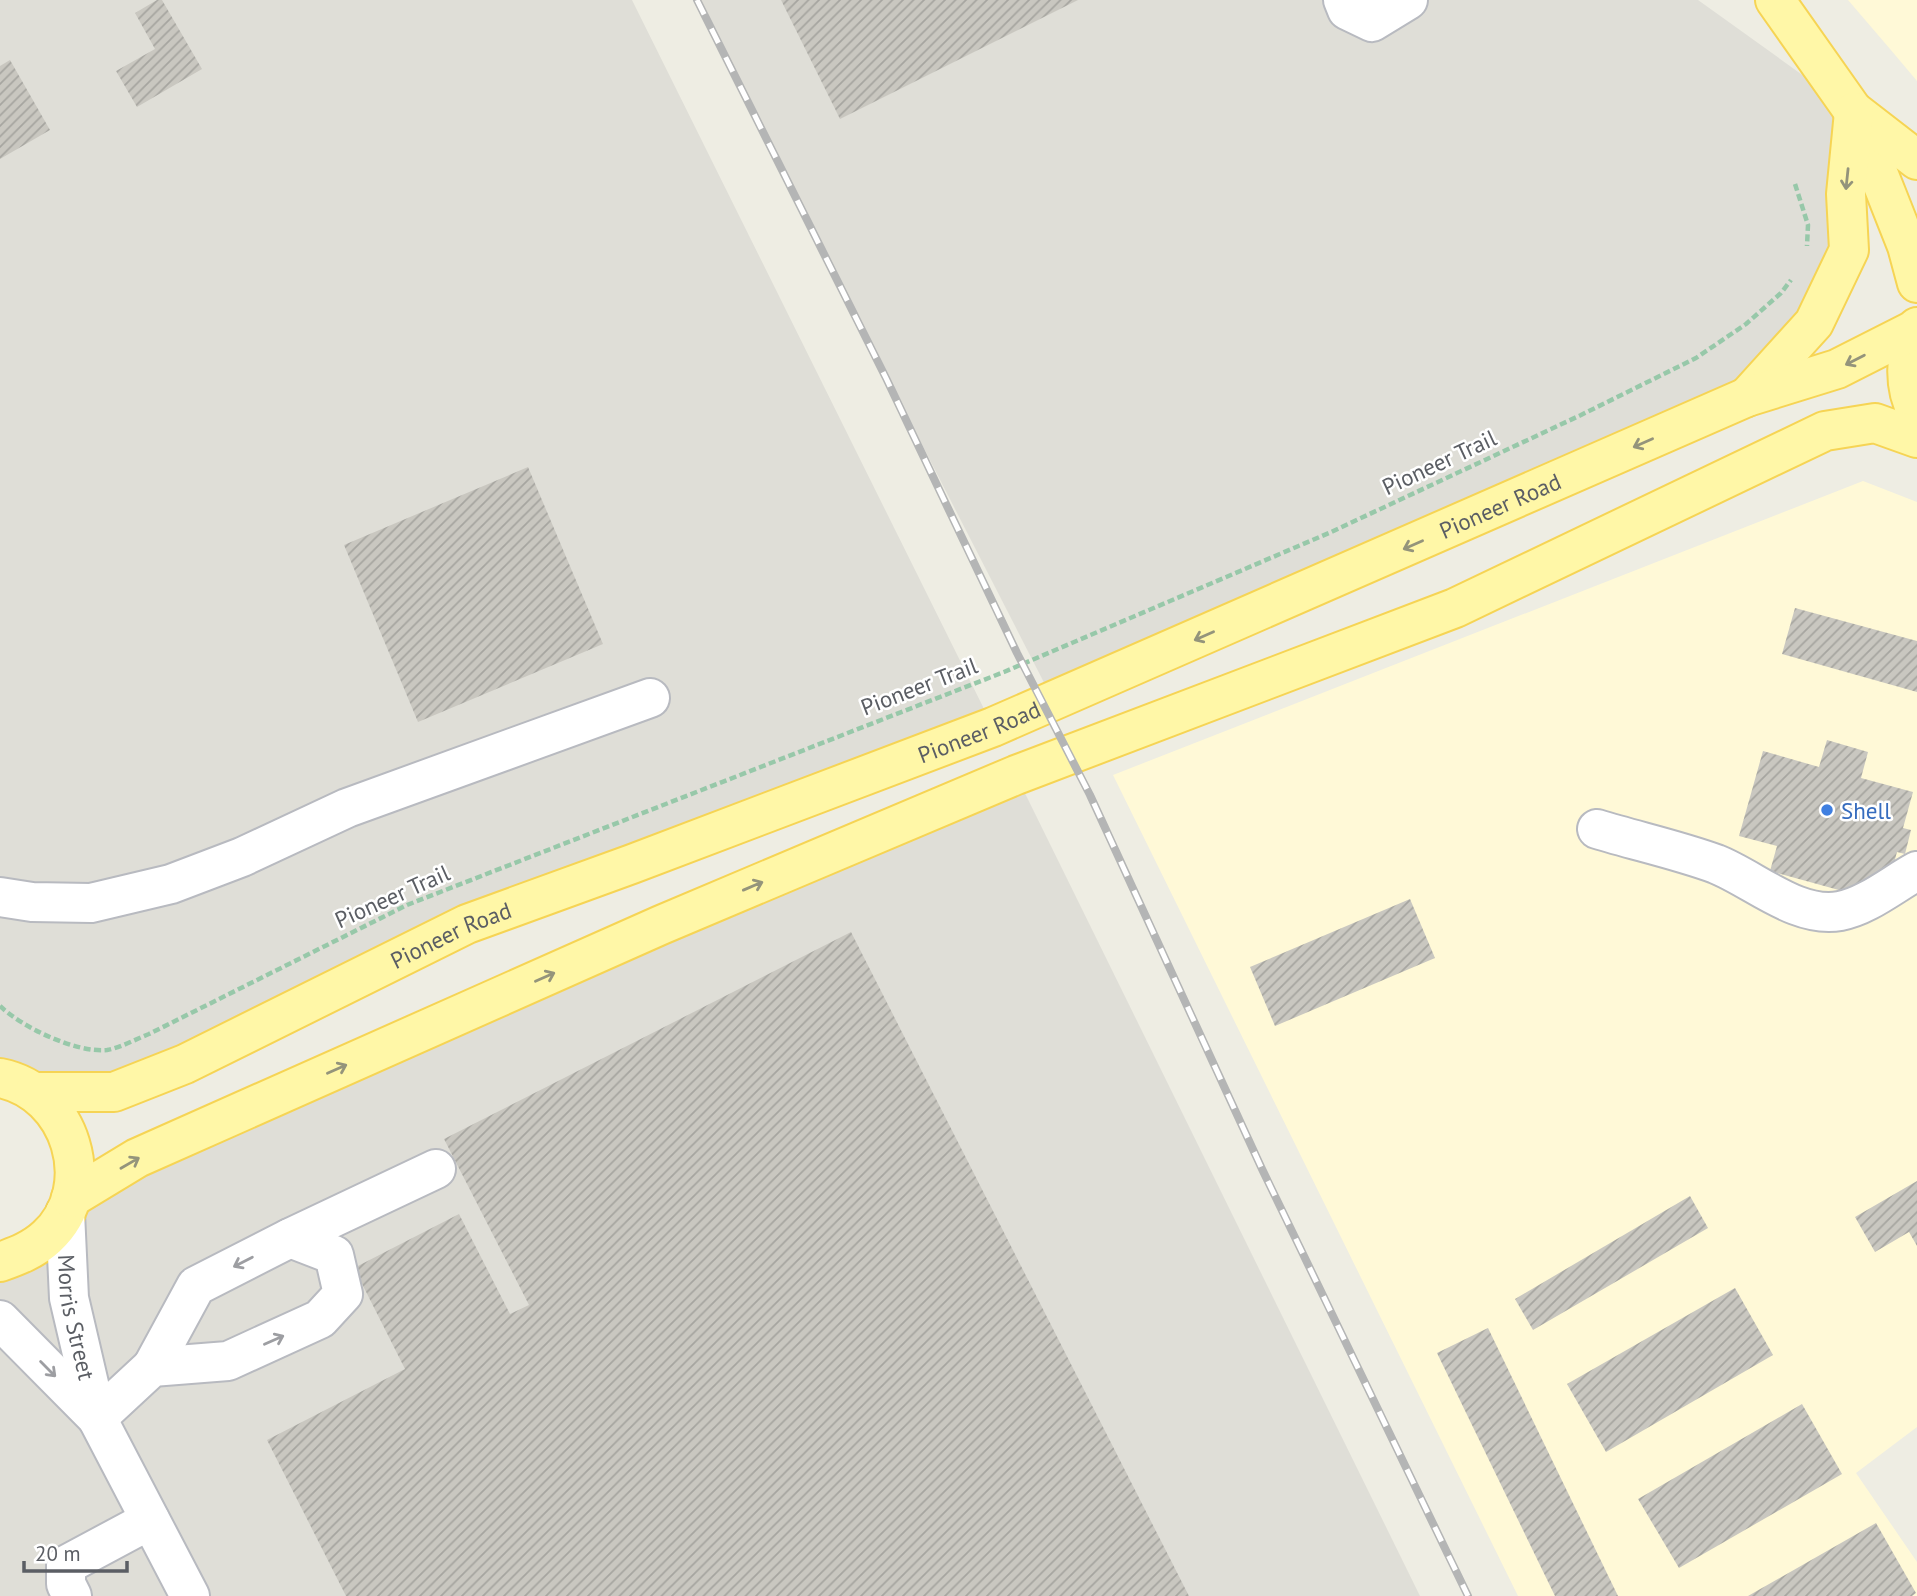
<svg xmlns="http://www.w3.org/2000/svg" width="1917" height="1596" font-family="'PT Sans',sans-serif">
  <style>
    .commercial { fill: #fff9d7 }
    .industrial { fill: #dfded7 }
    .building { fill: url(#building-hatch) }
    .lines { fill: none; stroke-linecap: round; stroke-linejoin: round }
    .minor-casing { stroke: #b8bac0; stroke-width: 42 }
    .major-casing { stroke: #f6d454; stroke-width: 42 }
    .path { stroke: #97c8a9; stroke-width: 4.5; stroke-dasharray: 7 3.5; stroke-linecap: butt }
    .minor { stroke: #fff; stroke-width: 38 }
    .major { stroke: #fff7a7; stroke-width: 38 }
    .rail-casing { stroke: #b4b5b5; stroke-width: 8 }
    .rail { stroke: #fff; stroke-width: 5; stroke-dasharray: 16; stroke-linecap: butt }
    .oneway { stroke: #94947b }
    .oneway2 { stroke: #9d9ea2 }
    .shop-dot { fill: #3f7fe0; stroke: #fff; stroke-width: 2.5 }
    .labels { text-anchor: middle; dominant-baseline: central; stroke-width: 5; stroke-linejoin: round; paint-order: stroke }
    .street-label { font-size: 23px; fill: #5b5e64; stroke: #fff }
    .shop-label { font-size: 23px; fill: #366cbe; stroke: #fff; text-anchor: start }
  </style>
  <defs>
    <pattern id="building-hatch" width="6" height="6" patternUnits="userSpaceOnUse" patternTransform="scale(1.75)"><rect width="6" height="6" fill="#c9c7c0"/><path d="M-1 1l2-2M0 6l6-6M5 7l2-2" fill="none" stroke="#a6a5a0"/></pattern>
  </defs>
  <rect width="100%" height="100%" fill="#eeede3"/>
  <!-- commercial -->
  <g class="commercial">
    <path d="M 1848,0 L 1917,0 L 1917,81 L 1890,49 Z"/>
    <path d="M 1863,481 L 1917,502 L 1917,1427 L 1856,1473 L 1917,1562 L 1917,1596 L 1518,1596 L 1113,775 Z"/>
  </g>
  <!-- industrial -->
  <g class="industrial">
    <path d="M 0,0 L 632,0 L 993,727 L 632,864 L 114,1092 L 0,1078 Z"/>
    <path d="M 694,0 L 1698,0 L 1854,112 L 1849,250 L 1747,397 L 1054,702 Z"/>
    <path d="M 1016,775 L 1420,1596 L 0,1596 L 0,1262 L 137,1158 Z"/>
  </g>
  <!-- building -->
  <g class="building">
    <path d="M 157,0 L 162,0 L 202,69 L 137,107 L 116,71 L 155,49 L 135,13 Z"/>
    <path d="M 781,0 L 1078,0 L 840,119 Z"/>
    <path d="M 10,60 L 50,130 L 0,159 L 0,66 Z"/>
    <path d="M 528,467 L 603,644 L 418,722 L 344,545 Z"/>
    <path d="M 1795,608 L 1917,641 L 1917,692 L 1782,654 Z"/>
    <path d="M 1827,740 L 1868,752 L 1861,778 L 1913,792 L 1903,828 L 1911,830 L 1905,854 L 1897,852 L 1894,863 L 1846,892 L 1770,871 L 1777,846 L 1739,836 L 1763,751 L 1819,767 Z"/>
    <path d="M 1410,899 L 1435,958 L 1275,1026 L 1250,967 Z"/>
    <path d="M 851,932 L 1189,1596 L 346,1596 L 267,1440 L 405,1369 L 354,1268 L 459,1214 L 510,1314 L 529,1305 L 444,1139 Z"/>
    <path d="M 1917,1181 L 1917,1246 L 1909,1232 L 1875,1252 L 1855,1217 Z"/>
    <path d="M 1690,1196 L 1708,1228 L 1533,1330 L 1515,1299 Z"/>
    <path d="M 1735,1288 L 1773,1355 L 1606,1452 L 1567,1384 Z"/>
    <path d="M 1488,1328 L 1618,1596 L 1555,1596 L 1437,1353 Z"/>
    <path d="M 1802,1404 L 1842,1474 L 1679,1568 L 1638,1499 Z"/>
    <path d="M 1876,1523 L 1916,1593 L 1912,1596 L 1748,1596 Z"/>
  </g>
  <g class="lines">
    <defs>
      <g id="minor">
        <path d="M 1343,0 L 1347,10 L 1372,22 L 1408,0"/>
        <path d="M 1597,829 C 1636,841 1678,850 1716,864 C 1754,879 1797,919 1840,911 C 1867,906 1893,884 1917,871"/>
        <path d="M 0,897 L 32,902 L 91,903 L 171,884 L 242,857 L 347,808 L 650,698"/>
        <path id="s1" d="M 65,1213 L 69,1298 L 97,1418 L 190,1596"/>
        <path d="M 0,1320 L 97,1418"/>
        <path d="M 152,1367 L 196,1286 L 290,1238 L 436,1169"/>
        <path d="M 97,1418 L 152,1367 L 228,1361 L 320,1319 L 343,1294 L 334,1255 L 290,1238"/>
        <path d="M 72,1596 L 66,1584 L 66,1565 L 150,1520"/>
      </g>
      <g id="major">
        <path d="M 1775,0 L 1854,112 L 1907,246 L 1917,283"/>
        <path d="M 1855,112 L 1917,160"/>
        <path d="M 1917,327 C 1905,354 1903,386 1917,412"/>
        <path d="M 1747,397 L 1814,323 L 1849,250 L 1846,194 L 1854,112"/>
        <path d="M 0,1078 C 71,1092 101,1187 47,1237 C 33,1250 17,1256 0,1262"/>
        <path id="s2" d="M 34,1092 L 114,1092 L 185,1064 L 467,924 L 632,864 L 993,727 L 1747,397 L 1837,369 L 1916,329"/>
        <path d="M 71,1198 L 137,1158 L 661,925 L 1016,775 L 1455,608 L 1825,431 L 1875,423 L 1917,438"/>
      </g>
    </defs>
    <!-- minor casing -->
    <use href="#minor" class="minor-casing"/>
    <!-- major casing -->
    <use href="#major" class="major-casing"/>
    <!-- path -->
    <g class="path">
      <path d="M 1795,184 L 1808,225 L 1807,246"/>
      <path d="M 0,1006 C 22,1027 75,1053 107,1050 C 120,1048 136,1039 149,1034 L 407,905 L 1004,672 L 1329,533 L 1581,415 L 1696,358 L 1746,324 L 1781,293 L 1791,280"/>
    </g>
    <!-- minor -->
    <use href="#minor" class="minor"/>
    <!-- major -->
    <use href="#major" class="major"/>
    <defs>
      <path id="rail" d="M 697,0 L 886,378 L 1017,653 L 1090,795 L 1262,1169 L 1468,1596"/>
    </defs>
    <!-- rail casing -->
    <use href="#rail" class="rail-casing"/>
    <!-- rail -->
    <use href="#rail" class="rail"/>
  </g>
  <!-- one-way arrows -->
  <defs><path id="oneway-shaft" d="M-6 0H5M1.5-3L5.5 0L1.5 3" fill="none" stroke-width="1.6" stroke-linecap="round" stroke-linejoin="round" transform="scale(1.75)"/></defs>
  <g class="oneway">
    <use href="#oneway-shaft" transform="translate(1847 179) rotate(96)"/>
    <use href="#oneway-shaft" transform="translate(1855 360) rotate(153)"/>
    <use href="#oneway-shaft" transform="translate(1643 443) rotate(156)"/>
    <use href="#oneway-shaft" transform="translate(1413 545) rotate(156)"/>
    <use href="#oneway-shaft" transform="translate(1204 636) rotate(156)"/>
    <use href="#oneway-shaft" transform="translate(753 886) rotate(-23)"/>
    <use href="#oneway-shaft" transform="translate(545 977) rotate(-24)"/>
    <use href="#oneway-shaft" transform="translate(337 1069) rotate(-24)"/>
    <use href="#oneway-shaft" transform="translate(130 1163) rotate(-30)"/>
  </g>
  <g class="oneway2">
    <use href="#oneway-shaft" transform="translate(243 1262) rotate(153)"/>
    <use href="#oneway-shaft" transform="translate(274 1340) rotate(-24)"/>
    <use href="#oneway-shaft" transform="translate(48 1369) rotate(45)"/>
  </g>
  <!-- markers -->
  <circle class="shop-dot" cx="1827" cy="810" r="7"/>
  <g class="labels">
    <!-- street labels -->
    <g class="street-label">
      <text transform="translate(1439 462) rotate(-25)">Pioneer Trail</text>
      <text stroke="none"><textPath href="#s2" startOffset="1586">Pioneer Road</textPath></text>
      <text transform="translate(919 686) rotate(-21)">Pioneer Trail</text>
      <text stroke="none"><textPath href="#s2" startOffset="1018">Pioneer Road</textPath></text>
      <text transform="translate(392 896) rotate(-24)">Pioneer Trail</text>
      <text stroke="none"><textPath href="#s2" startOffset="452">Pioneer Road</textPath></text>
      <text stroke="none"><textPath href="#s1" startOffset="105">Morris Street</textPath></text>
    </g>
    <!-- shop labels -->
    <g class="shop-label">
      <text x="1841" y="810">Shell</text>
    </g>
  </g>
  <!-- scale -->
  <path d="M24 1561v10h103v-10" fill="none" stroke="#5b5e64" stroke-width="3.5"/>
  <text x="35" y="1561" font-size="21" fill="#5b5e64" stroke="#ffffff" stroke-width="5" paint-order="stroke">20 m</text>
</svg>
